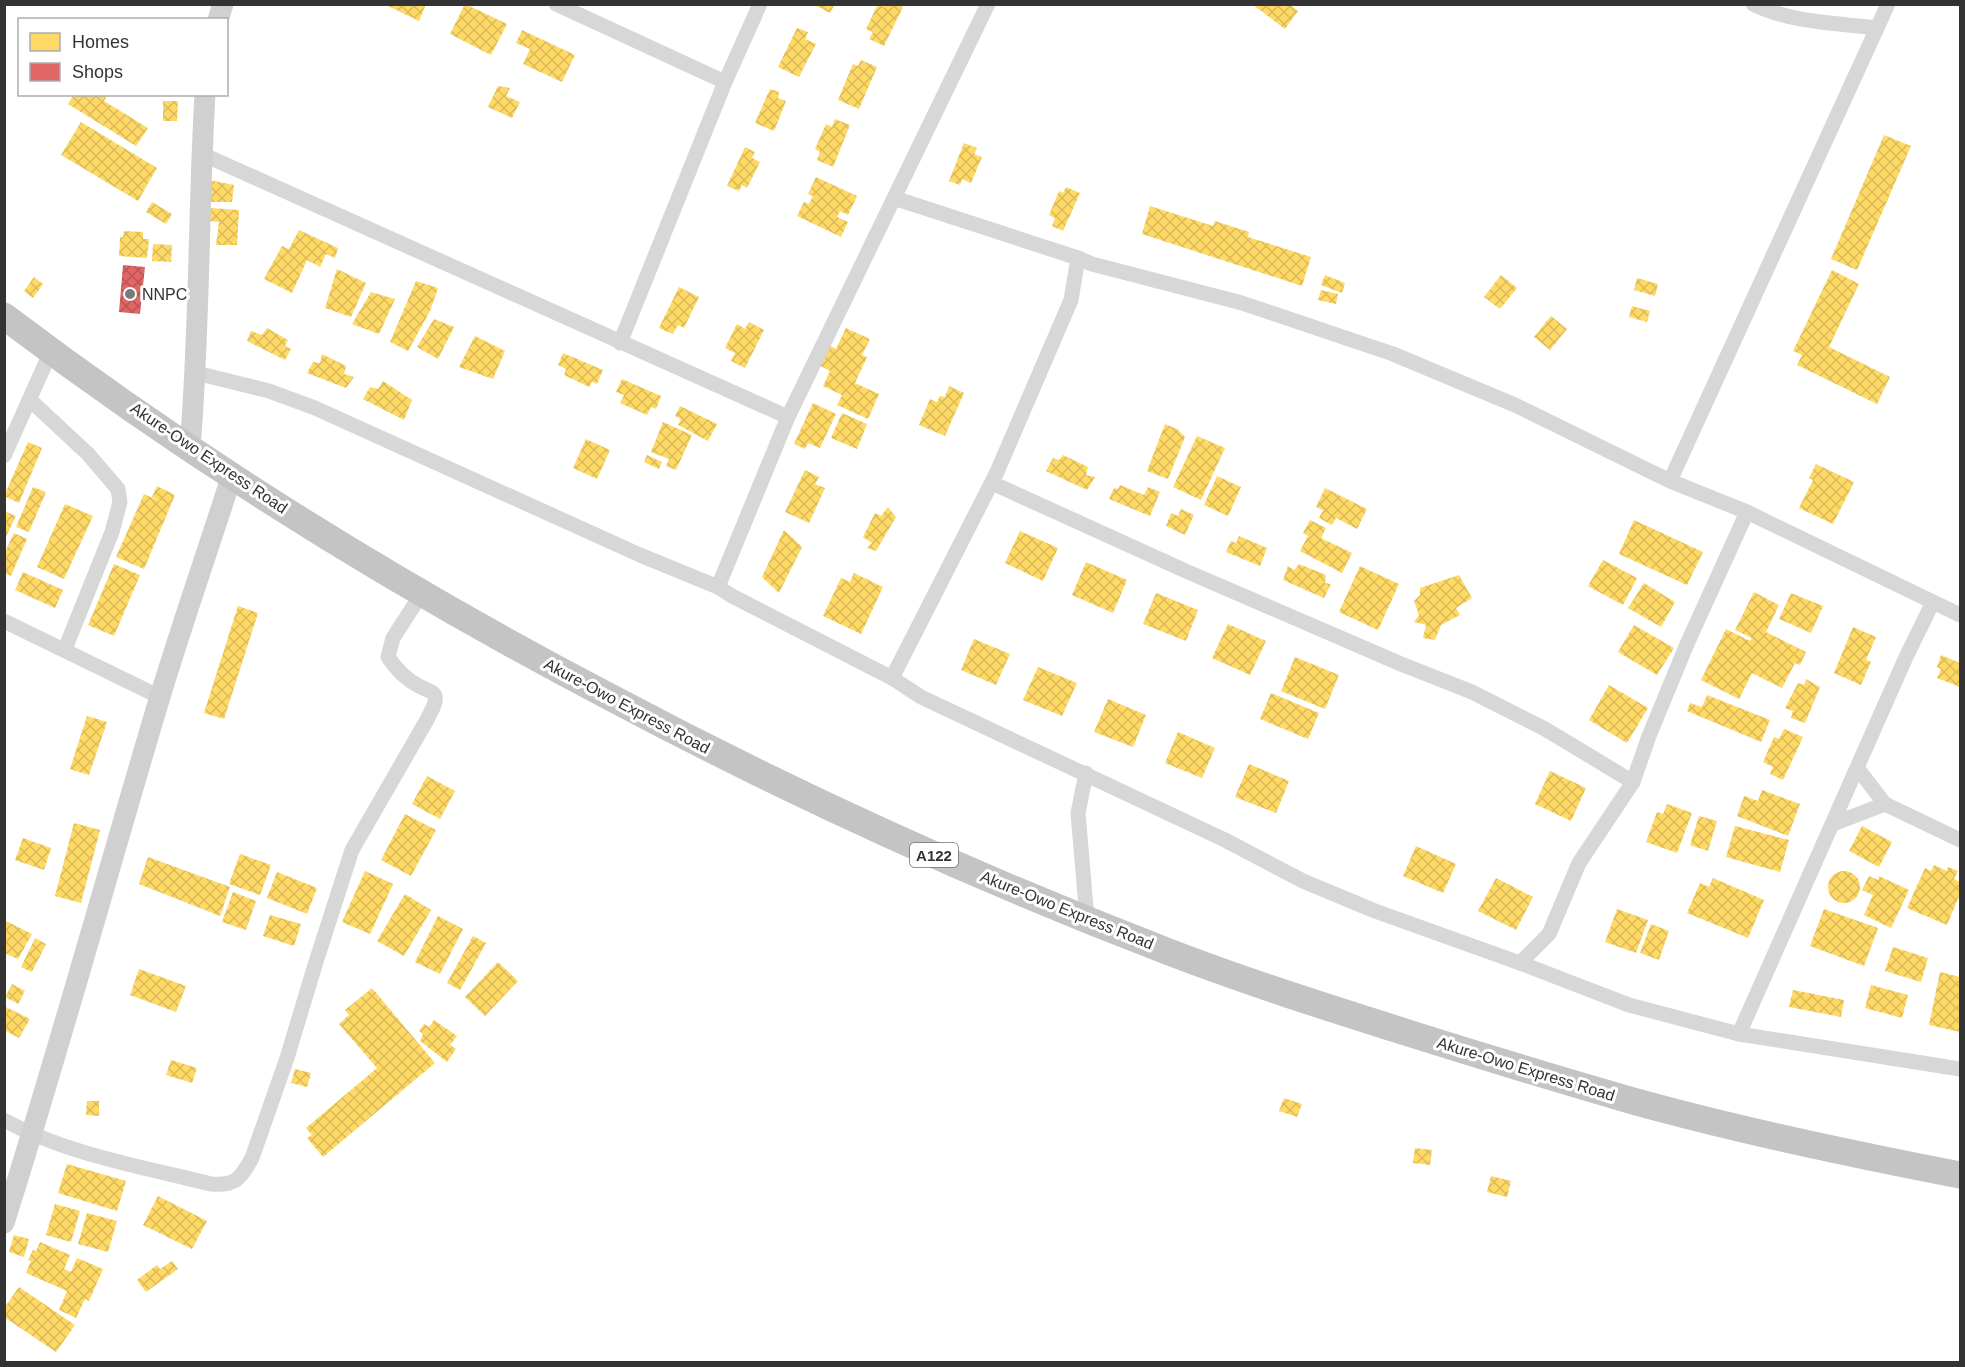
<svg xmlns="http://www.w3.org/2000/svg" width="1965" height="1367" font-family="Helvetica,sans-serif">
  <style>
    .homes { fill: url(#homes-cross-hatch) }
    .shops { fill: url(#shops-cross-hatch) }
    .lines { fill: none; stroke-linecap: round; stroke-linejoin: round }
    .street { stroke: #d7d7d7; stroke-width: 15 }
    .secondary { stroke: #d0d0d0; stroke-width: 21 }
    .highway { stroke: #c4c4c4; stroke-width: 27 }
    .poi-dot { fill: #7a7a7a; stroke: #fff; stroke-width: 2 }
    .labels { text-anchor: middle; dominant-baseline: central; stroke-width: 6; stroke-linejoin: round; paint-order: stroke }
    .shield { fill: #fff; stroke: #707070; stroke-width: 1.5 }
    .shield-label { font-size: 15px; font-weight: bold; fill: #333 }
    .poi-label { font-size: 16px; fill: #333; stroke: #fff; text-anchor: start }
    .street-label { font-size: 16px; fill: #333; stroke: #fff }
  </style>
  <defs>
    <pattern id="homes-cross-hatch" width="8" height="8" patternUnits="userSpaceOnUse" patternTransform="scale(1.5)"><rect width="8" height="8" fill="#ffd966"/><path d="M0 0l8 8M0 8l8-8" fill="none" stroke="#dbbb59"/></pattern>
    <pattern id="shops-cross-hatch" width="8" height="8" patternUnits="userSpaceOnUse" patternTransform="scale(1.5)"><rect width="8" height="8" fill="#e06666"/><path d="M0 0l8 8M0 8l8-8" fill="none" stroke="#b65555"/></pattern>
  </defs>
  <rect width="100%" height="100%" fill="#fff"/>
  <!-- homes -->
  <g class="homes">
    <path d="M 384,4 L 426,4 L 419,21 Z"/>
    <path d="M 465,4 L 507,24 L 491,55 L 450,34 Z"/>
    <path d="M 813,4 L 835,4 L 830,13 Z"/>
    <path d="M 878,4 L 884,7 L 885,4 L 897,4 L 903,7 L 884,46 L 869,39 L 873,32 L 866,29 Z"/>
    <path d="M 1252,4 L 1289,4 L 1298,11 L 1285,29 Z"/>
    <path d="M 797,28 L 808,32 L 805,39 L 816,44 L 799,77 L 778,67 Z"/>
    <path d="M 522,30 L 575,55 L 562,82 L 523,64 L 530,49 L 516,43 Z"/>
    <path d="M 861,60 L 877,67 L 859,109 L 838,100 L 853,64 L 858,66 Z"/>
    <path d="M 498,86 L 510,88 L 506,96 L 520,102 L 512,118 L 488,107 Z"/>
    <path d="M 770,89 L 779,92 L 778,98 L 786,101 L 774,131 L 755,123 Z"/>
    <path d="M 74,94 L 108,94 L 104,101 L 148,128 L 136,146 L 68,104 Z"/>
    <path d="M 163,101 L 178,101 L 177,121 L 163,121 Z"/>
    <path d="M 835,119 L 850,125 L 833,167 L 817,160 L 820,152 L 815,149 L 826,124 L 832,127 Z"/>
    <path d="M 81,122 L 157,168 L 138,201 L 61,155 Z"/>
    <path d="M 1884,135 L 1911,146 L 1857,270 L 1831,259 Z"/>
    <path d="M 964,143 L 977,148 L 974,154 L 982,157 L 971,183 L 962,179 L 960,185 L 949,181 Z"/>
    <path d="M 745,147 L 755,152 L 752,158 L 760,162 L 747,188 L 742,185 L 739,191 L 727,186 Z"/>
    <path d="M 816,177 L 857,196 L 848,215 L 840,211 L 837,217 L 848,222 L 841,237 L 797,216 L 804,202 L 809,204 L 813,196 L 808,194 Z"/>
    <path d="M 209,180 L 234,185 L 232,202 L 208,202 Z"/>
    <path d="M 1066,187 L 1080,193 L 1063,231 L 1052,226 L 1055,218 L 1049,215 L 1059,191 L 1063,193 Z"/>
    <path d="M 152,202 L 172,214 L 166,224 L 146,212 Z"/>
    <path d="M 1150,206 L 1213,226 L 1215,221 L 1249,232 L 1248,237 L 1311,257 L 1302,286 L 1142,234 Z"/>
    <path d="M 211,208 L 239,210 L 237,245 L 216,245 L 219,222 L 209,221 Z"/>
    <path d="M 299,230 L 338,248 L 335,258 L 326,254 L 320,267 L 307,260 L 292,293 L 264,279 L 282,246 L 289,249 Z"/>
    <path d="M 124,231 L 143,232 L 143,239 L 149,239 L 147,258 L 119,256 L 120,237 L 123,237 Z"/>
    <path d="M 153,244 L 172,245 L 171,262 L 152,261 Z"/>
    <path d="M 337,269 L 366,283 L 351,317 L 325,308 Z"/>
    <path d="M 1832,270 L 1859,284 L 1829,347 L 1890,377 L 1877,404 L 1797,365 L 1802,355 L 1793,351 Z"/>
    <path d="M 1325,275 L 1345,283 L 1342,293 L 1321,285 Z"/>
    <path d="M 1501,275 L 1517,288 L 1500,309 L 1484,297 Z"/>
    <path d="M 34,277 L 43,284 L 33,298 L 24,291 Z"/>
    <path d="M 1637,278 L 1658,284 L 1655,296 L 1634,290 Z"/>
    <path d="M 416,281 L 438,288 L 430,311 L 408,351 L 390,342 Z"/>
    <path d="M 679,287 L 699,297 L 684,328 L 678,325 L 673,334 L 659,328 Z"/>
    <path d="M 1321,290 L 1338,294 L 1336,304 L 1318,300 Z"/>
    <path d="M 371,292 L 395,299 L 379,334 L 352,324 Z"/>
    <path d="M 1632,306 L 1650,311 L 1647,322 L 1629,317 Z"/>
    <path d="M 1551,316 L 1567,329 L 1550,350 L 1534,337 Z"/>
    <path d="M 434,319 L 454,327 L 438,359 L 417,347 Z"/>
    <path d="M 749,322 L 764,330 L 745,368 L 731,361 L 735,353 L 725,348 L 737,324 L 745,329 Z"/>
    <path d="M 267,328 L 288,340 L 285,346 L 291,349 L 285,360 L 247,341 L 251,331 L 262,335 Z"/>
    <path d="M 846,328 L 870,339 L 862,355 L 867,357 L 855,383 L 879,394 L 868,419 L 837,405 L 842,395 L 823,386 L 830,371 L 817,364 L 827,344 L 836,349 Z"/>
    <path d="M 475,336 L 505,351 L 493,379 L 459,367 Z"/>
    <path d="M 563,353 L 603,370 L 597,384 L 592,382 L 589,387 L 564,375 L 566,369 L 558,365 Z"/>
    <path d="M 322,354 L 346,366 L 344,374 L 354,377 L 346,388 L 307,373 L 313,362 L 320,363 Z"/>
    <path d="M 622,379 L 661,396 L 656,409 L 651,407 L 647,415 L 620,403 L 624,395 L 616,392 Z"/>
    <path d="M 383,381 L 412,400 L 404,420 L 363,399 L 370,387 L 378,389 Z"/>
    <path d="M 949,386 L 964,393 L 945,436 L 919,425 L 930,399 L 937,402 L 940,396 L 945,397 Z"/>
    <path d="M 813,403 L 836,414 L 820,448 L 808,443 L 805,449 L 794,444 Z"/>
    <path d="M 680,406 L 717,424 L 708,441 L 678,425 L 681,419 L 675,416 Z"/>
    <path d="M 842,413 L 867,424 L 857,449 L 831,438 Z"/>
    <path d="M 663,422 L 692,435 L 676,470 L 666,466 L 669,459 L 651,452 Z"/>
    <path d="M 1165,424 L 1177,429 L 1185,437 L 1168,479 L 1147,471 Z"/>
    <path d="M 1197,436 L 1225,448 L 1201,500 L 1173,487 Z"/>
    <path d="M 586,439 L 610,450 L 597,479 L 573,468 Z"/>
    <path d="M 28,442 L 42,448 L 19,503 L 4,496 Z"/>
    <path d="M 647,455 L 662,462 L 659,469 L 644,462 Z"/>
    <path d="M 1063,455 L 1088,467 L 1086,475 L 1095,477 L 1087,490 L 1046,471 L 1053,458 L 1059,460 Z"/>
    <path d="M 1816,464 L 1854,482 L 1833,524 L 1799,508 L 1813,480 L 1809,478 Z"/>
    <path d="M 805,470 L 819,477 L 815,484 L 825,488 L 809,523 L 785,512 Z"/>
    <path d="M 1217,476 L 1241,487 L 1228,516 L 1204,505 Z"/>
    <path d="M 1120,485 L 1144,495 L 1148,487 L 1160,492 L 1150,516 L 1109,499 L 1114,488 L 1118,489 Z"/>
    <path d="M 157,486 L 175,495 L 144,569 L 116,557 L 144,494 L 166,504 L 152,497 Z"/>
    <path d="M 33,487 L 46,492 L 29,532 L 16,527 Z"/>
    <path d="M 1325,488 L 1367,509 L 1357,529 L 1336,518 L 1332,525 L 1319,518 L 1323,510 L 1316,507 Z"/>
    <path d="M 65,504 L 93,516 L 64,579 L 37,567 Z"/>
    <path d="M 888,507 L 896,517 L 876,551 L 867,548 L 872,543 L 863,537 L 875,513 L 881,516 Z"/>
    <path d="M 1181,509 L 1194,515 L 1185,535 L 1166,526 L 1171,513 L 1178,516 Z"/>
    <path d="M 4,511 L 16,516 L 4,541 Z"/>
    <path d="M 1310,520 L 1326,528 L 1321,538 L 1352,553 L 1342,573 L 1300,551 L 1308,536 L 1303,533 Z"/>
    <path d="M 1634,520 L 1703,552 L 1687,585 L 1619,554 Z"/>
    <path d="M 784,530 L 802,547 L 779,593 L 762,577 Z"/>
    <path d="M 1020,531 L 1058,548 L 1043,581 L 1005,563 Z"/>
    <path d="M 14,533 L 27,539 L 11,576 L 4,573 L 4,554 Z"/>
    <path d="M 1239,536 L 1267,548 L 1260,566 L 1226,552 L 1231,541 L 1236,543 Z"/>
    <path d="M 1603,560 L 1637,578 L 1623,605 L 1588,586 Z"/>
    <path d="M 1086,562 L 1127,580 L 1113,613 L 1072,595 Z"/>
    <path d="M 114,564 L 140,575 L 114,636 L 88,625 Z"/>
    <path d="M 1299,564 L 1326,575 L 1325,583 L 1331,584 L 1324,598 L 1283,580 L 1288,566 L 1294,570 Z"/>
    <path d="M 1360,566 L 1399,584 L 1378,630 L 1339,612 Z"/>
    <path d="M 23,572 L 63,590 L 55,608 L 15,590 Z"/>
    <path d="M 854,573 L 883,587 L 861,634 L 823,616 L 841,578 L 850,582 Z"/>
    <path d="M 1459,575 L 1472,598 L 1456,608 L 1460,615 L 1441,625 L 1435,640 L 1423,638 L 1426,625 L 1414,622 L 1419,615 L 1414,601 L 1420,595 L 1420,588 Z"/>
    <path d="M 1644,583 L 1675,602 L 1661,627 L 1628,608 Z"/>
    <path d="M 1754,592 L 1779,605 L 1766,632 L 1806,652 L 1800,665 L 1795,663 L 1782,688 L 1752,673 L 1739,699 L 1701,680 L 1726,629 L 1750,641 L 1752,638 L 1735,630 Z"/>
    <path d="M 1156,593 L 1198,610 L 1186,641 L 1143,624 Z"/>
    <path d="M 1791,593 L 1823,606 L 1811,633 L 1779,619 Z"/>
    <path d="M 238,606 L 258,613 L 224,719 L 204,713 Z"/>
    <path d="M 1228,624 L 1266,641 L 1250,675 L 1212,658 Z"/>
    <path d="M 1634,625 L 1674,648 L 1657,675 L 1618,652 Z"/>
    <path d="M 1853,627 L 1876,637 L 1866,660 L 1871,662 L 1861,685 L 1834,673 Z"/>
    <path d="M 974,639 L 1010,654 L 996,685 L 961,670 Z"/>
    <path d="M 1941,655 L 1960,663 L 1960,687 L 1937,678 L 1941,669 L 1937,667 Z"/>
    <path d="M 1295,657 L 1339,675 L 1325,709 L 1281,691 Z"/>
    <path d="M 1038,667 L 1077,683 L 1062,716 L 1023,700 Z"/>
    <path d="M 1806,679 L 1820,687 L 1805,723 L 1791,718 L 1793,711 L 1785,708 L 1798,683 L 1804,685 Z"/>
    <path d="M 1609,685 L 1648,708 L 1627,743 L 1589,720 Z"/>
    <path d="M 1271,693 L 1319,713 L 1308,739 L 1260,719 Z"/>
    <path d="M 1707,695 L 1770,720 L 1761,742 L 1687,711 L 1690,703 L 1702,707 Z"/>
    <path d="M 1108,699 L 1146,715 L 1133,747 L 1094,732 Z"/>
    <path d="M 87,716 L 107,722 L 89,775 L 70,769 Z"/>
    <path d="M 1784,729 L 1803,737 L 1783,780 L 1770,774 L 1773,767 L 1763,762 L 1774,737 L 1779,739 Z"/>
    <path d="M 1178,732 L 1215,748 L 1202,778 L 1165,763 Z"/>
    <path d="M 1249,764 L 1289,781 L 1276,813 L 1235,797 Z"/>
    <path d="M 1550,771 L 1586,788 L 1571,821 L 1535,804 Z"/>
    <path d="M 427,776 L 455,791 L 440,819 L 412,804 Z"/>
    <path d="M 1762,790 L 1800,804 L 1788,836 L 1737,816 L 1744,796 L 1758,801 Z"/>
    <path d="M 1667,804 L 1692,813 L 1677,853 L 1646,842 L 1657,812 L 1663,814 Z"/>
    <path d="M 405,814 L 436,830 L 411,876 L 381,860 Z"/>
    <path d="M 1699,816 L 1717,821 L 1708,851 L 1690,845 Z"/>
    <path d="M 74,823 L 100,830 L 81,903 L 55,896 Z"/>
    <path d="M 1735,826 L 1789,840 L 1780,872 L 1726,857 Z"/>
    <path d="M 1862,826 L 1892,842 L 1879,867 L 1849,851 Z"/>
    <path d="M 23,838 L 51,848 L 44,870 L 15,860 Z"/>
    <path d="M 1416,846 L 1456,864 L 1443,893 L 1403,876 Z"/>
    <path d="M 240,854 L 271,865 L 260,895 L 229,884 Z"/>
    <path d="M 148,857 L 230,887 L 220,916 L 139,884 Z"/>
    <path d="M 1934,865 L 1947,871 L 1948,867 L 1958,871 L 1954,879 L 1960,882 L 1960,894 L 1947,925 L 1907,908 L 1925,868 L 1931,871 Z"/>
    <path d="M 365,871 L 393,884 L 370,934 L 342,922 Z"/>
    <circle cx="1844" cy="887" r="16"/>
    <path d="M 277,872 L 317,888 L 307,914 L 267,898 Z"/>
    <path d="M 1869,876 L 1878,880 L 1879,876 L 1909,890 L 1891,928 L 1864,915 L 1873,895 L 1862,890 Z"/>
    <path d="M 1496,878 L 1533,897 L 1516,930 L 1478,911 Z"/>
    <path d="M 1713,878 L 1764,900 L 1748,938 L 1687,913 L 1700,883 L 1709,887 Z"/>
    <path d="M 233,892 L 256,901 L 246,930 L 222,922 Z"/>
    <path d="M 405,894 L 431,910 L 404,956 L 377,941 Z"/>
    <path d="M 1617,909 L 1648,920 L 1636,953 L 1605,942 Z"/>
    <path d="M 1824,909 L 1878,928 L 1864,966 L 1810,946 Z"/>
    <path d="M 270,915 L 301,924 L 294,946 L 263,936 Z"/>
    <path d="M 438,916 L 463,929 L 440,974 L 415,962 Z"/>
    <path d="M 4,920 L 32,934 L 18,959 L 4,953 Z"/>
    <path d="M 1651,924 L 1669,931 L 1659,960 L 1640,953 Z"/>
    <path d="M 473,936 L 486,943 L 460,990 L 447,983 Z"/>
    <path d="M 35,938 L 46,944 L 32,972 L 21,967 Z"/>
    <path d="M 1893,947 L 1928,958 L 1921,982 L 1885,971 Z"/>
    <path d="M 498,962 L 518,981 L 485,1016 L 465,997 Z"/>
    <path d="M 139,969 L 186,986 L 176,1012 L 130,995 Z"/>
    <path d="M 1940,972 L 1960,977 L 1960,1032 L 1929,1025 Z"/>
    <path d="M 12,984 L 25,991 L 18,1004 L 5,997 Z"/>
    <path d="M 1871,985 L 1908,995 L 1902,1018 L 1865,1008 Z"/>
    <path d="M 372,988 L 435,1063 L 323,1157 L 307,1138 L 312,1135 L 306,1128 L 377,1068 L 339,1024 L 349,1015 L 345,1010 Z"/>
    <path d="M 1793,990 L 1844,1000 L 1841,1017 L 1789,1007 Z"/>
    <path d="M 4,1006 L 30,1019 L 19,1038 L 4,1030 Z"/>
    <path d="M 434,1020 L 457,1036 L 450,1045 L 456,1049 L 447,1062 L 420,1041 L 423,1034 L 419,1031 L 424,1024 L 429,1027 Z"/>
    <path d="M 171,1060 L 197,1068 L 192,1083 L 166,1075 Z"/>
    <path d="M 295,1069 L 311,1073 L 307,1087 L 291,1083 Z"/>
    <path d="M 1284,1098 L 1302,1104 L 1297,1117 L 1279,1111 Z"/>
    <path d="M 87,1101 L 99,1101 L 99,1116 L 86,1115 Z"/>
    <path d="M 1415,1148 L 1432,1150 L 1430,1165 L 1413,1163 Z"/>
    <path d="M 67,1164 L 126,1181 L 117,1211 L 58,1193 Z"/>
    <path d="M 1491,1176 L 1511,1181 L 1507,1197 L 1487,1192 Z"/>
    <path d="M 158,1196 L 207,1221 L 192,1249 L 143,1225 Z"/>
    <path d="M 55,1204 L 80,1211 L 71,1242 L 46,1235 Z"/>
    <path d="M 87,1213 L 117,1221 L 108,1252 L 78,1244 Z"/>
    <path d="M 14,1235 L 29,1239 L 24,1257 L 9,1252 Z"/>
    <path d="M 40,1242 L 70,1255 L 64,1269 L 71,1272 L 77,1258 L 103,1269 L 89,1301 L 85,1299 L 76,1318 L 59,1310 L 67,1291 L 26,1273 L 31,1261 L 28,1260 L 33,1250 L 36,1251 Z"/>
    <path d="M 172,1261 L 178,1269 L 146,1292 L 137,1280 L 157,1265 L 160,1269 Z"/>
    <path d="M 19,1287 L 75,1325 L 56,1352 L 4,1317 L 4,1308 Z"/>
  </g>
  <!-- shops -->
  <path class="shops" d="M 123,265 L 145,267 L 140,314 L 119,312 Z"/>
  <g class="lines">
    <!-- street -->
    <g class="street">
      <path d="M 556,4 L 725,82"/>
      <path d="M 1753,4 C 1791,23 1837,23 1877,28"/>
      <path d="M 202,154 L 788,417"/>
      <path d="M 894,198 L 1078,258 L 1092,264 L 1242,303 L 1393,354 L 1515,405 L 1670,481 L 1747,512 L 1960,615"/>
      <path d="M 620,343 L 725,82 L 760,4"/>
      <path d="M 196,373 L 269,391 L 315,408 L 640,555 L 718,587 L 732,596 L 892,678 L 921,697 L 1225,840 L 1303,881 L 1375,911 L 1520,963 L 1629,1005 L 1739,1034 L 1960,1069"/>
      <path d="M 30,400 L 88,454 L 118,489 L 120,502 L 112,532 L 65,649"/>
      <path d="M 4,456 L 51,351"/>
      <path d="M 1670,481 L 1888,4"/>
      <path d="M 992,483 L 1188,572 L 1401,664 L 1472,692 L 1545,729 L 1633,782"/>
      <path d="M 718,587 L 788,417 L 988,4"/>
      <path d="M 4,621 L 160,697"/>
      <path d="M 892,678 L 997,472 L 1071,300 L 1078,258"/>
      <path d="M 1858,769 L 1885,804 L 1960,840"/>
      <path d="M 1086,773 L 1078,813 L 1087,919"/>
      <path d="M 1833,824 L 1885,804"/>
      <path d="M 1520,963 L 1549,934 L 1579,863 L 1633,782 L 1649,736 L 1687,644 L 1747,512"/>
      <path d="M 1739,1034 L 1906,657 L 1933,602"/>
      <path d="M 4,1120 C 66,1154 143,1167 211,1184 C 236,1186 240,1179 252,1158 L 287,1058 L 315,965 L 352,850 L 428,718 C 430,713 437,703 435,696 C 433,691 424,689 419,686 C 407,680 396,669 388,657 L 393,638 L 422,593"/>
    </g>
    <!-- secondary -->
    <g class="secondary">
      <path d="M 218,20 L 223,4"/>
      <path d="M 190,447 C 200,330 198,212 205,94"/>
      <path d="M 4,1223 C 59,1050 107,874 159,700 C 182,624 208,550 232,475"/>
    </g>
    <!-- highway -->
    <path class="highway" d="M 4,316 C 194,460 398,586 608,696 C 790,793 977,878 1169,952 C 1247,982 1326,1007 1405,1032 C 1481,1056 1557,1079 1633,1101 C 1741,1131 1851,1154 1960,1175"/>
  </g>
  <!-- markers -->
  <circle class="poi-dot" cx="130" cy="294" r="6"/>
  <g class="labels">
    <!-- shield labels -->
    <rect class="shield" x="910" y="843" width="48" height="24" rx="4.5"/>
    <g class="shield-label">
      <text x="934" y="855">A122</text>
    </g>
    <!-- poi labels -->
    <g class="poi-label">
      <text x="142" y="294">NNPC</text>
    </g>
    <!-- street labels -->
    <g class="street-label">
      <text transform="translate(209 458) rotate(34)">Akure-Owo Express Road</text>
      <text transform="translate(627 706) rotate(28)">Akure-Owo Express Road</text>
      <text transform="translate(1067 910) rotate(22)">Akure-Owo Express Road</text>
      <text transform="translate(1526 1069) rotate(17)">Akure-Owo Express Road</text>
    </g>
  </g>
  <!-- border -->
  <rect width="1965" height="1367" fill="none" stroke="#333333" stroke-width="12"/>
  <!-- legend -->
  <rect x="18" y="18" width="210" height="78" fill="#ffffff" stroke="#adadad" stroke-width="1.5"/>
  <rect x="30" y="33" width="30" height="18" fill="#ffd966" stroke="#adadad" stroke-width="1.5"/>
  <text x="72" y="48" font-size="18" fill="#333333">Homes</text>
  <rect x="30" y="63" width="30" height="18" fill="#e06666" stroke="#adadad" stroke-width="1.5"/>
  <text x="72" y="78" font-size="18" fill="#333333">Shops</text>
</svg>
